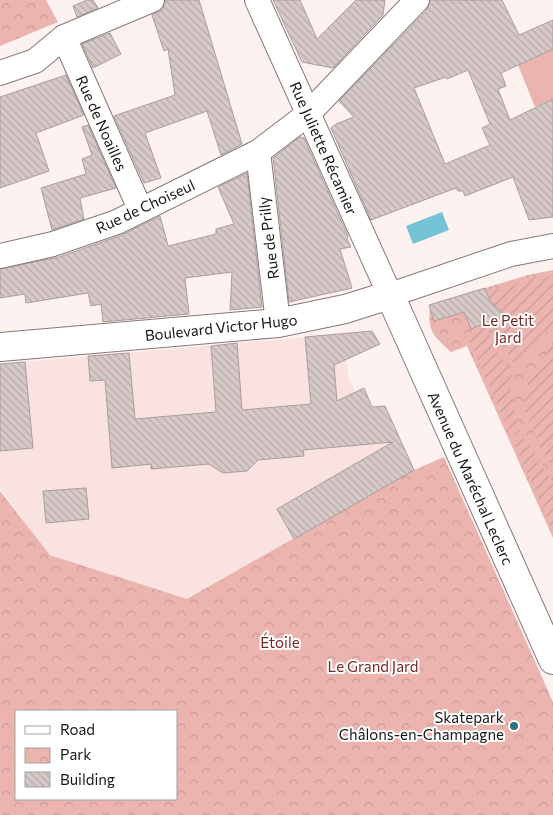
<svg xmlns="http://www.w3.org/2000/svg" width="553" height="815" font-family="Commissioner,sans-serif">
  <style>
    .built { fill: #f9e2e0 }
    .grass { fill: #ecb4af }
    .park { fill: url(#park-crowns); fill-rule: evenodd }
    .garden { fill: url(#garden-furrows) }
    .water { fill: #75c3d7 }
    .building { fill: url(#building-back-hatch); stroke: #aa9d9b; fill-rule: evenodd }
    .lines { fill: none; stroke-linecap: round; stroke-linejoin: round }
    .minor-casing { stroke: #867978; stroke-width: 26 }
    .secondary-casing { stroke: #867978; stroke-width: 30 }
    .minor { stroke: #fff; stroke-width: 24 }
    .secondary { stroke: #fff; stroke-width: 28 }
    .poi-dot { fill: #2d7181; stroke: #fff; stroke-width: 2 }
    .labels { text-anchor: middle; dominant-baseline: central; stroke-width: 4; stroke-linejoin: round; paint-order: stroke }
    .street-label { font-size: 15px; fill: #191514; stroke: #fff }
    .park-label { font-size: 15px; fill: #762725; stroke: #fff }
    .poi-label { font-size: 15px; fill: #191514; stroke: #fff; text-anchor: end }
  </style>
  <defs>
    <pattern id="park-crowns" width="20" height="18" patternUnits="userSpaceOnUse" patternTransform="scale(1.25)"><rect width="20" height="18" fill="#ecb4af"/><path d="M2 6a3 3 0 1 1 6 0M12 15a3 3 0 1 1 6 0" fill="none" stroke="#ca9a96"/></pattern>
    <pattern id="garden-furrows" width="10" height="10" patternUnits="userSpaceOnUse" patternTransform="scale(1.25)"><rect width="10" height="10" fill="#ecb4af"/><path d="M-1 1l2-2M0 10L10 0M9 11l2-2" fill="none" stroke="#ca9a96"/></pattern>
    <pattern id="building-back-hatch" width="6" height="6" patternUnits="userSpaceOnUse" patternTransform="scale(1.25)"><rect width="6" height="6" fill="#d6c9c7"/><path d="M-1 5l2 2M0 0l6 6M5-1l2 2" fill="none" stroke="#b7acaa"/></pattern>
  </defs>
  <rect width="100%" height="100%" fill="#fef2f1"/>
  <!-- built -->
  <path class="built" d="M 343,334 L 349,379 L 362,407 L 385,406 L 414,470 L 187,600 L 49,554 L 0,488 L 0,364 Z"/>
  <!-- grass -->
  <path class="grass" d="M 553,49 L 553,99 L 535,107 L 518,65 Z"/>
  <!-- park -->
  <g class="park">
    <path d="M 0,0 L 46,0 L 58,22 L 0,46 Z"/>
    <path d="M 553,270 L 553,538 L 467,346 L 451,352 C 431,334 428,331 430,305 L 528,275 Z"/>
    <path d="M 444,457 L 553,702 L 553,815 L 0,815 L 0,491 L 50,555 L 187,599 L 414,470 ZM 16,711 L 176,711 L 176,799 L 16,799 Z"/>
  </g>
  <!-- garden -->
  <g class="garden">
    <path d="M 553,276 L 553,324 L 520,364 L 512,361 L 472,298 L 530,279 Z"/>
    <path d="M 485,325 L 498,355 L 512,370 L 510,387 L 520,431 L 511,437 L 467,334 Z"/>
    <path d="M 553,344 L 553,468 L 540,447 L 523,406 L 530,375 Z"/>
    <path d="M 526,438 L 553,484 L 553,532 L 514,443 Z"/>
  </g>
  <!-- water -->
  <path class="water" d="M 442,212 L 449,230 L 413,244 L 406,226 Z"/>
  <!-- building -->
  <g class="building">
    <path d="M 87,0 L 93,0 L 98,8 L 77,17 L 73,6 Z"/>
    <path d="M 165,0 L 199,0 L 242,144 L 221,155 L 207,111 L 145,133 L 161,178 L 144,183 L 114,116 L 175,95 L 168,49 L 164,51 L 152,15 L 163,9 Z"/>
    <path d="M 273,0 L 300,0 L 317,39 L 356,0 L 385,0 L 383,15 L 333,68 L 302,62 Z"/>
    <path d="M 430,0 L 502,0 L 519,35 L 553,20 L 553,49 L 501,73 L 506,86 L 498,89 L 510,120 L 553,99 L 553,217 L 529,220 L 513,177 L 465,196 L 463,191 L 458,191 L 456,188 L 371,220 L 331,128 L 336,124 L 354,117 L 339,101 L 427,10 ZM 468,70 L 490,124 L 482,128 L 490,145 L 445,164 L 414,88 L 446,77 L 447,79 Z"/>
    <path d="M 110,33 L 121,54 L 93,68 L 82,44 Z"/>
    <path d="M 66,75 L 84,115 L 36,133 L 49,171 L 0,188 L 0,97 Z"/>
    <path d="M 88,125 L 116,188 L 80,198 L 84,219 L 52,230 L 41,188 L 86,174 L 82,159 L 92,155 L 82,127 Z"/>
    <path d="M 300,137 L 304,138 L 348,236 L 347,239 L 351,247 L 340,249 L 352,288 L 289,302 L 273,158 Z"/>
    <path d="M 247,173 L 262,307 L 230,310 L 232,272 L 185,278 L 189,314 L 103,322 L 101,304 L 91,306 L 88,293 L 26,303 L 25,294 L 0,298 L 0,269 L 59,257 L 122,235 L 160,216 L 168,246 L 216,234 L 216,229 L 234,224 L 218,187 Z"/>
    <path d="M 485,288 L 490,301 L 505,315 L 471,329 L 464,312 L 434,321 L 429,305 Z"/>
    <path d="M 372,331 L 380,344 L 334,365 L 337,401 L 364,388 L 372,407 L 385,406 L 414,470 L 294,539 L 277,509 L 393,442 L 303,450 L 304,456 L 258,460 L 247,471 L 223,473 L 209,464 L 151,469 L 151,464 L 112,468 L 105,380 L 90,381 L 88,356 L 129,353 L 135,419 L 216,412 L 211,346 L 237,343 L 242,410 L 311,404 L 305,337 Z"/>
    <path d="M 25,362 L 33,448 L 0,451 L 0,364 Z"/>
    <path d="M 86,488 L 89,519 L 46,523 L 43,491 Z"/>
  </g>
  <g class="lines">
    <defs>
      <g id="minor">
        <path d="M 257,0 L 390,295 L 511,254 L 553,246"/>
        <path d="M 64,37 L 140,209"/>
        <path d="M 0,73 L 35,61 L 64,37 L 152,0"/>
        <path d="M 258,152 L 278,323"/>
        <path d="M 0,256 L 53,244 L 117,222 L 258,152 L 308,114 L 417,0"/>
      </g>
      <path id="secondary" d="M 0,347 L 278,323 L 345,309 L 390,295 L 553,660"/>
    </defs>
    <!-- minor casing -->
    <use href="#minor" class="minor-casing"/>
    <!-- secondary casing -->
    <use href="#secondary" class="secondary-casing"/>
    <!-- minor -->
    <use href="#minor" class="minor"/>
    <!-- secondary -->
    <use href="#secondary" class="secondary"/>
  </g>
  <!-- markers -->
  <circle class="poi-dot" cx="514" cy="726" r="5"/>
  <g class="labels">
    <!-- street labels -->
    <g class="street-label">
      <text transform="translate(102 123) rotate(66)">Rue de Noailles</text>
      <text transform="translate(324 148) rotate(66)">Rue Juliette Récamier</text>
      <text transform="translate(145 206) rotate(-25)">Rue de Choiseul</text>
      <text transform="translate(268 238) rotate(-97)">Rue de Prilly</text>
      <text transform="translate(221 327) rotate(-6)">Boulevard Victor Hugo</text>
      <text transform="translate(471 478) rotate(66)">Avenue du Maréchal Leclerc</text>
    </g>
    <!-- park labels -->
    <g class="park-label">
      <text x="508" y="320">Le Petit<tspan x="508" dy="17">Jard</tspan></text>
      <text x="280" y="642">Étoile</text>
      <text x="373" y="666">Le Grand Jard</text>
    </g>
    <!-- poi labels -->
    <g class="poi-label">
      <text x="504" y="717">Skatepark<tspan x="504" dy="17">Châlons-en-Champagne</tspan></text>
    </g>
  </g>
  <!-- legend -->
  <rect x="15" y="710" width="162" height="90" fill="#ffffff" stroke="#a3a1a1"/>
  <rect x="25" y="726" width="25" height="8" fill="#ffffff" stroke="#a3a1a1"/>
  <text x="60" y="735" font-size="15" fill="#191514">Road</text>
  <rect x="25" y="748" width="25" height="15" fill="url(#park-crowns)" stroke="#a3a1a1"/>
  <text x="60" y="760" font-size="15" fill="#191514">Park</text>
  <rect x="25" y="772" width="25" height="15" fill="url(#building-back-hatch)" stroke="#a3a1a1"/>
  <text x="60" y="785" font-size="15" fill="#191514">Building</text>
</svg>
